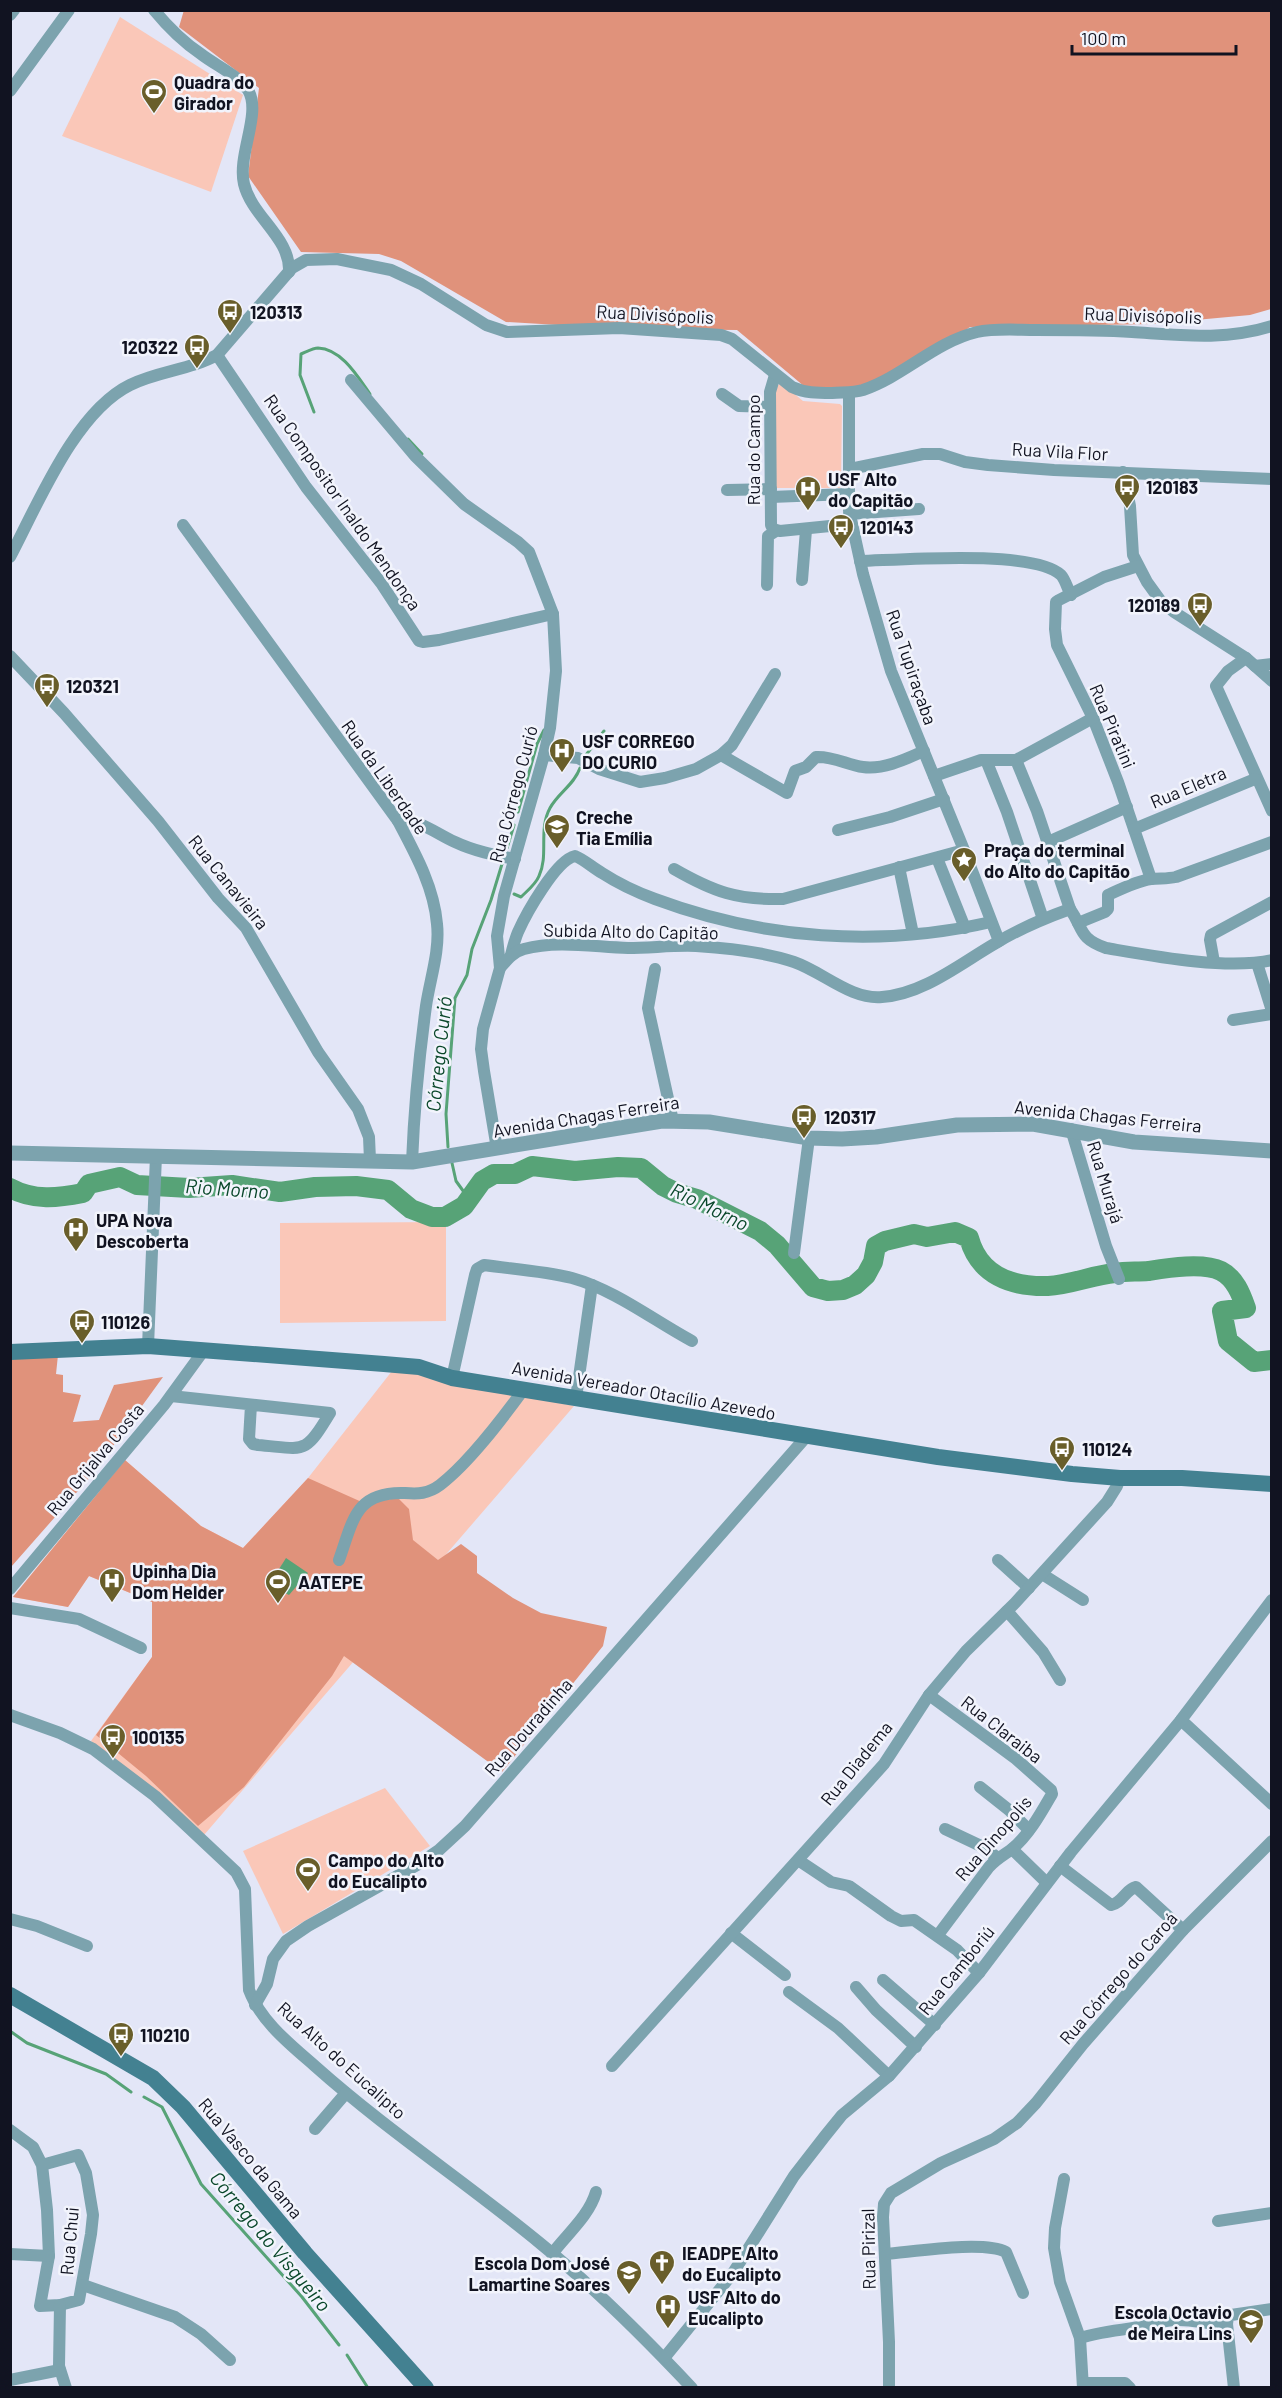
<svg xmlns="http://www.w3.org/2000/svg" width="1282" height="2398" font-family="Barlow,sans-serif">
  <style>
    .green { fill: #fac7b8 }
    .forest { fill: #e0927b }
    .water { fill: #57a377 }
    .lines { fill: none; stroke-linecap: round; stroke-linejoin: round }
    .stream { stroke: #57a377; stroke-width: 3 }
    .river { stroke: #57a377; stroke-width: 20 }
    .minor { stroke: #7ca3ae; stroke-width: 12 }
    .tertiary { stroke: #7ca3ae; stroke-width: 15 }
    .secondary { stroke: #438191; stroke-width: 16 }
    .labels { text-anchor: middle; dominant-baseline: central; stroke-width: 5; stroke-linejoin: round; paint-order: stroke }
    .poi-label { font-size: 18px; font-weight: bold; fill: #111321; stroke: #f2f4fc; text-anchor: start }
    .street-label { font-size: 18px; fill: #111321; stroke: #f2f4fc }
    .water-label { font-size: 20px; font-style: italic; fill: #09472a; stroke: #f2f4fc }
  </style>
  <rect width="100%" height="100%" fill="#e3e6f7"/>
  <!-- green -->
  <g class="green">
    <path d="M 120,17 L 243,95 L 211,192 L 62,136 Z"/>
    <path d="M 780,382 L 803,401 L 840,404 L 842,406 L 841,487 L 839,488 L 774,488 L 773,395 Z"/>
    <path d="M 446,1222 L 446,1321 L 280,1323 L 280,1223 Z"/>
    <path d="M 402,1370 L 574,1406 L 204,1835 L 91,1741 L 152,1657 L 152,1602 L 89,1576 L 68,1607 L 13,1597 L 125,1460 L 201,1526 L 243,1548 L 308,1478 L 392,1371 Z"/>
    <path d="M 385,1788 L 430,1846 L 283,1934 L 243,1851 Z"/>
  </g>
  <!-- forest -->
  <g class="forest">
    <path d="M 184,10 L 1271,11 L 1271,309 L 1250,315 L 1152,324 L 970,327 L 907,371 L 865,392 L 811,392 L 737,330 L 626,329 L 506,322 L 401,261 L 379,254 L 301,252 L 248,176 L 259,88 L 179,27 Z"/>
    <path d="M 58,1355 L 56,1374 L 63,1375 L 63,1392 L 81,1395 L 73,1422 L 99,1420 L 114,1385 L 163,1377 L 92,1475 L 11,1567 L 11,1358 Z"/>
    <path d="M 125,1460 L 201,1526 L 243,1548 L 308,1478 L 364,1503 L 398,1498 L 409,1509 L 413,1540 L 438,1560 L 461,1544 L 477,1556 L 477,1573 L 513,1598 L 541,1613 L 607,1627 L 603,1646 L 502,1772 L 344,1656 L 332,1676 L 244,1787 L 198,1826 L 146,1776 L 96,1735 L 152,1657 L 152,1602 L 89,1576 L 68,1607 L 13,1597 Z"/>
  </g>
  <!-- water -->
  <path class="water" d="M 286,1558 L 308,1573 L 289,1595 L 269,1585 Z"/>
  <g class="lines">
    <!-- stream -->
    <g class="stream">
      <path d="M 314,412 L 300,375 L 301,354 C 306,352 313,348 318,348 C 342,349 358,377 370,394"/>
      <path d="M 408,439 L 422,454"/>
      <path d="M 586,755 L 604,731"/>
      <path d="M 518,812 L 537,744 L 544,730"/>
      <path d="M 507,848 L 514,825"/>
      <path d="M 514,894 L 521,897 C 527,891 536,884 539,876 C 549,855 538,830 550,808 C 558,793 574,785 580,768"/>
      <path d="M 448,1147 L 446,1114 L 455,998 L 467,975 L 472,949 L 491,900 L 502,864"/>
      <path d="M 452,1163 L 456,1181 L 469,1199"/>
      <path d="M 10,2031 L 27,2043 L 106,2074 L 131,2092"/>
      <path d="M 144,2097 L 162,2107 L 201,2184 L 302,2297 L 339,2345"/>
      <path d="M 347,2355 L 368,2388"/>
    </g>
    <!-- river -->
    <path class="river" d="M 10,1188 C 34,1201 58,1198 83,1193 L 89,1184 L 120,1177 L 137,1185 L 189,1188 L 232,1185 L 280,1192 L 315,1187 L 356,1186 L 388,1190 L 411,1209 L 432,1217 L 445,1217 L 464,1206 L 482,1181 L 494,1174 L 515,1174 L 532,1166 L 575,1171 L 618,1167 L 641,1168 L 663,1186 L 677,1193 L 697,1199 L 760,1231 L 777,1245 L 813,1287 L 828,1291 L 843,1290 L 855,1285 L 866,1275 L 873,1262 L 876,1246 L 885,1241 L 914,1234 L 927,1237 L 955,1232 L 969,1238 C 979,1275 1011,1287 1048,1286 C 1070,1285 1093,1275 1115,1273 C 1126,1271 1137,1272 1148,1271 C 1167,1268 1203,1262 1221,1271 C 1235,1278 1241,1294 1246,1308 L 1222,1311 L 1228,1341 L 1254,1362 L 1272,1360"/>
    <!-- minor -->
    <g class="minor">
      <path d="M 154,10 C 168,27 183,42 201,54 C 215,65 238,75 248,90 C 262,113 237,155 244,184 C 252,217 291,238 289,272"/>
      <path d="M 10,15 L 14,10"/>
      <path d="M 10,91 L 69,10"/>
      <path d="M 217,355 L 306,487 L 381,583 L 419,641 L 423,642 L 439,640 L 553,614"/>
      <path d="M 775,375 L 770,392 L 771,525 L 773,529 L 780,531 L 850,524"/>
      <path d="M 351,380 L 415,456 L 464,504 L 518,542 L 529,552 L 553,614 L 556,671 L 550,728 L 544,755 L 504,896 L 497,936 L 500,968 L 483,1029 L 481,1049 L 484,1071 L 497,1149"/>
      <path d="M 849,393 L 849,510 L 863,574 L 891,671 L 964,850 L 999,941"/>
      <path d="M 722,394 L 739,406 L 770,407"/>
      <path d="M 850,469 L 923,454 L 940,454 L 965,462 L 988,465 L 1054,470 L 1272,479"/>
      <path d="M 1123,472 L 1130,506 L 1133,555 L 1147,582 L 1160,600 L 1174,612 L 1246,658 L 1272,681"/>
      <path d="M 727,490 L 771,489"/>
      <path d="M 771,497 L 848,494"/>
      <path d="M 849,514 L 919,509"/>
      <path d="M 183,525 L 398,821 C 415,853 434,887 437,924 C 440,951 430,979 426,1006 C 419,1058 414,1110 412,1162"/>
      <path d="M 10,557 C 38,504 75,412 130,385 C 158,371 190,370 217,355 L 292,268 L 306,260 L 337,259 L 391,270 L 421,284 L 486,325 L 507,332 L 619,328 L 721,335 L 732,339 L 792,387 C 805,393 817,393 832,393 C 842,392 853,393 863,390 C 904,376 935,342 977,332 C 995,328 1017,330 1036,330 C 1068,330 1100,330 1132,332 C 1179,335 1225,341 1272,326"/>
      <path d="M 860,561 C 899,560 1034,549 1061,575 C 1065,579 1068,590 1071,595"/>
      <path d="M 1138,566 L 1104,577 L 1059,600 L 1056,602 L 1055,629 L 1057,645 L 1093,718 L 1118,782 L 1151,879"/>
      <path d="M 802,580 L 806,530"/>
      <path d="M 767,585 L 768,536 L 776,531"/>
      <path d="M 10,656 L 64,713 L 158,821 L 218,898 L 246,928 L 318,1052 L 358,1109 L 369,1137 L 370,1160"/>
      <path d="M 1246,658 L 1228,671 L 1216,686 L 1272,811"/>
      <path d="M 1255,666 L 1272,664"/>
      <path d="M 544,755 L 578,758 L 599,769 L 640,782 L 665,778 L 696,769 L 721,755 L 732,745 L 775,674"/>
      <path d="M 721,755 L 787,793 L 795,771 L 806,767 L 816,757 C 834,756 847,765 863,767 C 883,770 906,759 924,751"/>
      <path d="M 986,760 L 1007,812 L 1043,919"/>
      <path d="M 1016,760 L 1037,811 L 1070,909"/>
      <path d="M 934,776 L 981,760 L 1016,760 L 1093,718"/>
      <path d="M 398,821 C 420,819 435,833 455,842 C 474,851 494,855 515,859"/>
      <path d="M 1134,829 L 1255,779"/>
      <path d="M 838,830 L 890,817 L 944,799"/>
      <path d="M 1048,842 L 1127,807"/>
      <path d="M 937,858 L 965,928"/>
      <path d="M 899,867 L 913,934"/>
      <path d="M 674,869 C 714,892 737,900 783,899 L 964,850"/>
      <path d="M 1078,923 L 1105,912 L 1108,909 L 1108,895 C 1121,889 1137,881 1151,879 C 1160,878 1167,879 1176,877 L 1272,842"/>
      <path d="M 511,955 C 513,947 515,939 518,932 C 526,914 556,860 575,856 C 585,860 593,868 602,873 C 619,884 636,892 655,899 C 762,939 880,948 991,922"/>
      <path d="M 1214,962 L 1210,940 L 1211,935 L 1272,902"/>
      <path d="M 1257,963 L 1272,1011"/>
      <path d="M 500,968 C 507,960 513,952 524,949 C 557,940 594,947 628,948 C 651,948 673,945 696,946 C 728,948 764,952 794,962 C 823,972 851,1000 882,997 C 924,994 961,963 996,943 C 1019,929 1045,918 1070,909 C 1084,929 1078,938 1106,948 C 1153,956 1226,970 1272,960"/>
      <path d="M 655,969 L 648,1008 L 673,1121"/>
      <path d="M 1233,1020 L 1272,1014"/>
      <path d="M 1071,1129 L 1106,1246 L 1119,1279"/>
      <path d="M 794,1253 L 809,1138"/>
      <path d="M 148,1346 L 156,1156"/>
      <path d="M 452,1378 L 475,1275 L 477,1269 L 484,1265 C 513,1269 544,1271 572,1278 C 615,1290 653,1320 692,1341"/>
      <path d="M 171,1396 L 330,1413 C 304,1456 305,1449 258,1445 L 253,1444 L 249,1439 L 251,1405"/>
      <path d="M 576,1398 L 592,1285"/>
      <path d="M 339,1560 C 353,1521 355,1491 405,1493 C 418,1494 428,1494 440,1485 C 469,1463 502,1419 524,1389"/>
      <path d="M 998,1560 L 1029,1588"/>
      <path d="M 1042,1574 L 1083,1600"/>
      <path d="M 10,1589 L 164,1405 L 204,1350"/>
      <path d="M 10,1608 L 79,1619 L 141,1648"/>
      <path d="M 1007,1611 L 1043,1652 L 1060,1680"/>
      <path d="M 929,1695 L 1016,1759 L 1051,1790 L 1052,1794 C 1041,1813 1029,1835 1012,1849 C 1004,1855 996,1859 989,1867 L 938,1935"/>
      <path d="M 10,1715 L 60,1733 L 93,1749 L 155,1796 L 236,1872 L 245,1889 L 249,1990 C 261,2022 291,2045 316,2067 C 388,2131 467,2183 541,2244 C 595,2288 644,2337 692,2388"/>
      <path d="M 1181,1720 L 1272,1804"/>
      <path d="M 980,1787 L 1009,1810 L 1029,1830"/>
      <path d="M 945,1829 L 981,1846 L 998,1858"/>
      <path d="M 1012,1849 L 1047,1883"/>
      <path d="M 798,1860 L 831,1882 L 849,1886 L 891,1916 L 901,1921 L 914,1920 L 957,1950 L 979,1973"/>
      <path d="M 1060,1866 L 1111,1905 C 1122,1903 1126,1889 1136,1887 L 1183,1930"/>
      <path d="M 10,1919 L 37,1926 L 87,1946"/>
      <path d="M 731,1933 L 785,1975"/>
      <path d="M 883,1980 L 935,2025"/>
      <path d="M 856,1987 L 876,2010 L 916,2047"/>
      <path d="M 789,1992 L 838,2028 L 889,2076"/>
      <path d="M 255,2005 L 267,1984 L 273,1959 L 286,1941 L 308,1926 L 417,1865 L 439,1850 L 465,1826 L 806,1437"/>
      <path d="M 612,2066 L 884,1764 L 929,1695 L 966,1651 L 1015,1603 L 1107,1502 L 1117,1486 L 1120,1478"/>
      <path d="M 315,2129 L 346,2093"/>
      <path d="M 10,2130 L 33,2147 L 42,2165 L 47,2210 L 49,2256 L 40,2306 L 60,2305 L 79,2300 L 91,2234 L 93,2215 L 86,2173 L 78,2155 L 42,2165"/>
      <path d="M 1064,2179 L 1055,2228 L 1054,2248 L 1060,2282 L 1080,2338 L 1083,2388"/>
      <path d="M 1218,2221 L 1272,2213"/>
      <path d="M 10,2254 L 49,2256"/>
      <path d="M 552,2254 C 567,2234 589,2216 596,2192"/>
      <path d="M 885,2254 C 912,2252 983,2240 1006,2252 L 1023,2293"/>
      <path d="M 83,2285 L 175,2317 L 201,2334 L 230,2360"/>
      <path d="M 60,2305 L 59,2366 L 66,2388"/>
      <path d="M 1227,2324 L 1234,2388"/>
      <path d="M 1080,2338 C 1100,2332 1119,2330 1140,2327 C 1152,2325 1163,2320 1176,2320 C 1194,2319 1209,2325 1227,2324 L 1228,2316 L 1231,2315 L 1272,2309"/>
      <path d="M 665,2357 L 733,2273 L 794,2176 L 825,2136 L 842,2115 L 889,2076 L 979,1973 L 1071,1852 L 1181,1720 L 1272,1600"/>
      <path d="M 10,2380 L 60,2370"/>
      <path d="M 1084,2383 L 1125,2383 L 1130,2388"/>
      <path d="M 889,2388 L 889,2342 L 883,2217 L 884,2204 L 891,2193 L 941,2163 L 994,2139 L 1017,2123 L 1036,2103 L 1083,2044 L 1183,1930 L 1272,1841"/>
    </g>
    <!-- tertiary -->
    <path class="tertiary" d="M 10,1153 L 412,1162 L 662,1121 L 709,1122 L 809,1138 L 842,1139 L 876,1137 L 957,1125 L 1033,1124 L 1134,1142 L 1272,1151"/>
    <!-- secondary -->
    <g class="secondary">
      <path d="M 10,1352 L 148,1346 L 384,1364 L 419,1367 L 452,1378 L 938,1457 L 1072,1474 L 1120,1478 L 1182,1478 L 1272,1484"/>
      <path d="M 10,1995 L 153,2078 L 183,2107 L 305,2253 L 426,2388"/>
    </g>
  </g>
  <!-- icons -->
  <defs>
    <symbol id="stadium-pin" viewBox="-11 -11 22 30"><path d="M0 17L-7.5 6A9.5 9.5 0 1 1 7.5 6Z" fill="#695e2a" stroke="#f2f4fc"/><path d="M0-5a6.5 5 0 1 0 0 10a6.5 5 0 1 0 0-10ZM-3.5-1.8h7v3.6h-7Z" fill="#fff"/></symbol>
    <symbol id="bus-pin" viewBox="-11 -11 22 30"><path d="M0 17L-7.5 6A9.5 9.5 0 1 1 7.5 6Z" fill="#695e2a" stroke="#f2f4fc"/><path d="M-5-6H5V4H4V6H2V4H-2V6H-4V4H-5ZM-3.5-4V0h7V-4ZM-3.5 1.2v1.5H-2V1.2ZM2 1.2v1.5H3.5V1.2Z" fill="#fff"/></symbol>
    <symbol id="hospital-pin" viewBox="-11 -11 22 30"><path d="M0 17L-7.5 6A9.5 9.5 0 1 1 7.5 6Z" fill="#695e2a" stroke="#f2f4fc"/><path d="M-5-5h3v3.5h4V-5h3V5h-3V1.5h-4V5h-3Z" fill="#fff"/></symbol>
    <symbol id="school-pin" viewBox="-11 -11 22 30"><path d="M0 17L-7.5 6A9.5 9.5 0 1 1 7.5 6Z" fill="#695e2a" stroke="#f2f4fc"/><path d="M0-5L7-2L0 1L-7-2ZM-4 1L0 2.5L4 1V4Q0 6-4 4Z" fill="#fff"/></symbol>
    <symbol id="sight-pin" viewBox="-11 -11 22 30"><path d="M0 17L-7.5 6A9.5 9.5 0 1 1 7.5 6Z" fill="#695e2a" stroke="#f2f4fc"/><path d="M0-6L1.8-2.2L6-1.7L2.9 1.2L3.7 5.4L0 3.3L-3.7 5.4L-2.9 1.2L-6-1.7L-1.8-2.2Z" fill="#fff"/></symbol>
    <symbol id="church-pin" viewBox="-11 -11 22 30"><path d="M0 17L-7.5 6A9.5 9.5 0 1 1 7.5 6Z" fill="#695e2a" stroke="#f2f4fc"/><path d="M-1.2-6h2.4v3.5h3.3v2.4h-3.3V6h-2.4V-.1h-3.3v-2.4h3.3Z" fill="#fff"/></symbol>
  </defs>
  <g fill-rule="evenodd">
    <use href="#stadium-pin" x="139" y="77" width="30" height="40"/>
    <use href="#bus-pin" x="215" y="297" width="30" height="40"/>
    <use href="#bus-pin" x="182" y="332" width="30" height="40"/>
    <use href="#bus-pin" x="1112" y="472" width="30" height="40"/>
    <use href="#hospital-pin" x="793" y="474" width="30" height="40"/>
    <use href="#bus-pin" x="826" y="512" width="30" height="40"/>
    <use href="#bus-pin" x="1185" y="590" width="30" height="40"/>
    <use href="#bus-pin" x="32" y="671" width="30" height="40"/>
    <use href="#hospital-pin" x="547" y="736" width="30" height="40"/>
    <use href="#school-pin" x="542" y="812" width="30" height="40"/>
    <use href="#sight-pin" x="949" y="845" width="30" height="40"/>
    <use href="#bus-pin" x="789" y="1102" width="30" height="40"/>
    <use href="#hospital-pin" x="61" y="1215" width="30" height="40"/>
    <use href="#bus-pin" x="67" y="1307" width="30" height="40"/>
    <use href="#bus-pin" x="1047" y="1434" width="30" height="40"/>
    <use href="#hospital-pin" x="97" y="1566" width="30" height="40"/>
    <use href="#stadium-pin" x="263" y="1567" width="30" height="40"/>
    <use href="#bus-pin" x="98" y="1722" width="30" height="40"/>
    <use href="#stadium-pin" x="293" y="1855" width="30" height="40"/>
    <use href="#bus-pin" x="106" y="2020" width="30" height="40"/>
    <use href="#church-pin" x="647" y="2248" width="30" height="40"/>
    <use href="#school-pin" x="614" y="2258" width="30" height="40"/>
    <use href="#hospital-pin" x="653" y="2292" width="30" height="40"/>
    <use href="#school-pin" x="1236" y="2307" width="30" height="40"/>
  </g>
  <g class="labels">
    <!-- poi labels -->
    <g class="poi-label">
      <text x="174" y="82">Quadra do<tspan x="174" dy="21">Girador</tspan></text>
      <text x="250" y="312">120313</text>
      <text x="178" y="347" text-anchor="end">120322</text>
      <text x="828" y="479">USF Alto<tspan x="828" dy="21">do Capitão</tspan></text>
      <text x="1146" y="487">120183</text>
      <text x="860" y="527">120143</text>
      <text x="1180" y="605" text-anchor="end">120189</text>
      <text x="66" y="686">120321</text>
      <text x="582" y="741">USF CORREGO<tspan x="582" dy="21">DO CURIO</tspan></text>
      <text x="576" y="817">Creche<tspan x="576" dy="21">Tia Emília</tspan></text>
      <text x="984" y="850">Praça do terminal<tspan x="984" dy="21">do Alto do Capitão</tspan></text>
      <text x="824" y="1117">120317</text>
      <text x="96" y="1220">UPA Nova<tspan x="96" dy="21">Descoberta</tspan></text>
      <text x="101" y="1322">110126</text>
      <text x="1082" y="1449">110124</text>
      <text x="132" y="1571">Upinha Dia<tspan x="132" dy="21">Dom Helder</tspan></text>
      <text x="298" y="1582">AATEPE</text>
      <text x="132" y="1737">100135</text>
      <text x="328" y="1860">Campo do Alto<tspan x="328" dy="21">do Eucalipto</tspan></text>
      <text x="140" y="2035">110210</text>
      <text x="682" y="2253">IEADPE Alto<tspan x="682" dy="21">do Eucalipto</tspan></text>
      <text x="610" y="2263" text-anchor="end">Escola Dom José<tspan x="610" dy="21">Lamartine Soares</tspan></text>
      <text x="688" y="2297">USF Alto do<tspan x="688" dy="21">Eucalipto</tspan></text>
      <text x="1232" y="2312" text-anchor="end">Escola Octavio<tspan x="1232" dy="21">de Meira Lins</tspan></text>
    </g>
    <!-- street labels -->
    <g class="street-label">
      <text transform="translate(655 314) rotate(3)">Rua Divisópolis</text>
      <text transform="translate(1143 315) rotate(2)">Rua Divisópolis</text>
      <text transform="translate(753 450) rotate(-90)">Rua do Campo</text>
      <text transform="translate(1060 451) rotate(3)">Rua Vila Flor</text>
      <text transform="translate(343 502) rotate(55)">Rua Compositor Inaldo Mendonça</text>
      <text transform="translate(912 667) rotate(71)">Rua Tupiraçaba</text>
      <text transform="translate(1113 726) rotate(67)">Rua Piratini</text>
      <text transform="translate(385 777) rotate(55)">Rua da Liberdade</text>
      <text transform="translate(1188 787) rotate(-23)">Rua Eletra</text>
      <text transform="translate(513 794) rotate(-75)">Rua Córrego Curió</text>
      <text transform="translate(229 882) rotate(51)">Rua Canavieira</text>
      <text transform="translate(631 931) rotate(1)">Subida Alto do Capitão</text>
      <text transform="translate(586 1116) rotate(-9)">Avenida Chagas Ferreira</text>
      <text transform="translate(1108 1116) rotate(6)">Avenida Chagas Ferreira</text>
      <text transform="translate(1106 1182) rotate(73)">Rua Murajá</text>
      <text transform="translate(644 1390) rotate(10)">Avenida Vereador Otacílio Azevedo</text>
      <text transform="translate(95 1459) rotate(-50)">Rua Grijalva Costa</text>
      <text transform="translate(528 1727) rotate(-49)">Rua Douradinha</text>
      <text transform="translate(1002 1729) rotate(38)">Rua Claraiba</text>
      <text transform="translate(856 1763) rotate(-51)">Rua Diadema</text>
      <text transform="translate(993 1838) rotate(-49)">Rua Dinopolis</text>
      <text transform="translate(956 1970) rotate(-51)">Rua Camboriú</text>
      <text transform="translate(1118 1978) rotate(-49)">Rua Córrego do Caroá</text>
      <text transform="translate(342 2060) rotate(42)">Rua Alto do Eucalipto</text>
      <text transform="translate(251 2158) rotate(50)">Rua Vasco da Gama</text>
      <text transform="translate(69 2241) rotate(-85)">Rua Chui</text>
      <text transform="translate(868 2249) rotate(-91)">Rua Pirizal</text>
    </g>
    <!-- water labels -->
    <g class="water-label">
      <text transform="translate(438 1054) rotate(-84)">Córrego Curió</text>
      <text transform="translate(227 1188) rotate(4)">Rio Morno</text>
      <text transform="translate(710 1206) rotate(26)">Rio Morno</text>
      <text transform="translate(271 2241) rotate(50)">Córrego do Visgueiro</text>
    </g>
  </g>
  <!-- border -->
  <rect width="1282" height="2398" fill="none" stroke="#111321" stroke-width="24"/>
  <!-- scale -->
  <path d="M1072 45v9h164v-9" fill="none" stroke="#111321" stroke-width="3"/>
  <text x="1081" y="45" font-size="18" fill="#111321" stroke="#f2f4fc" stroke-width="4.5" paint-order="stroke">100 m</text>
</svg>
